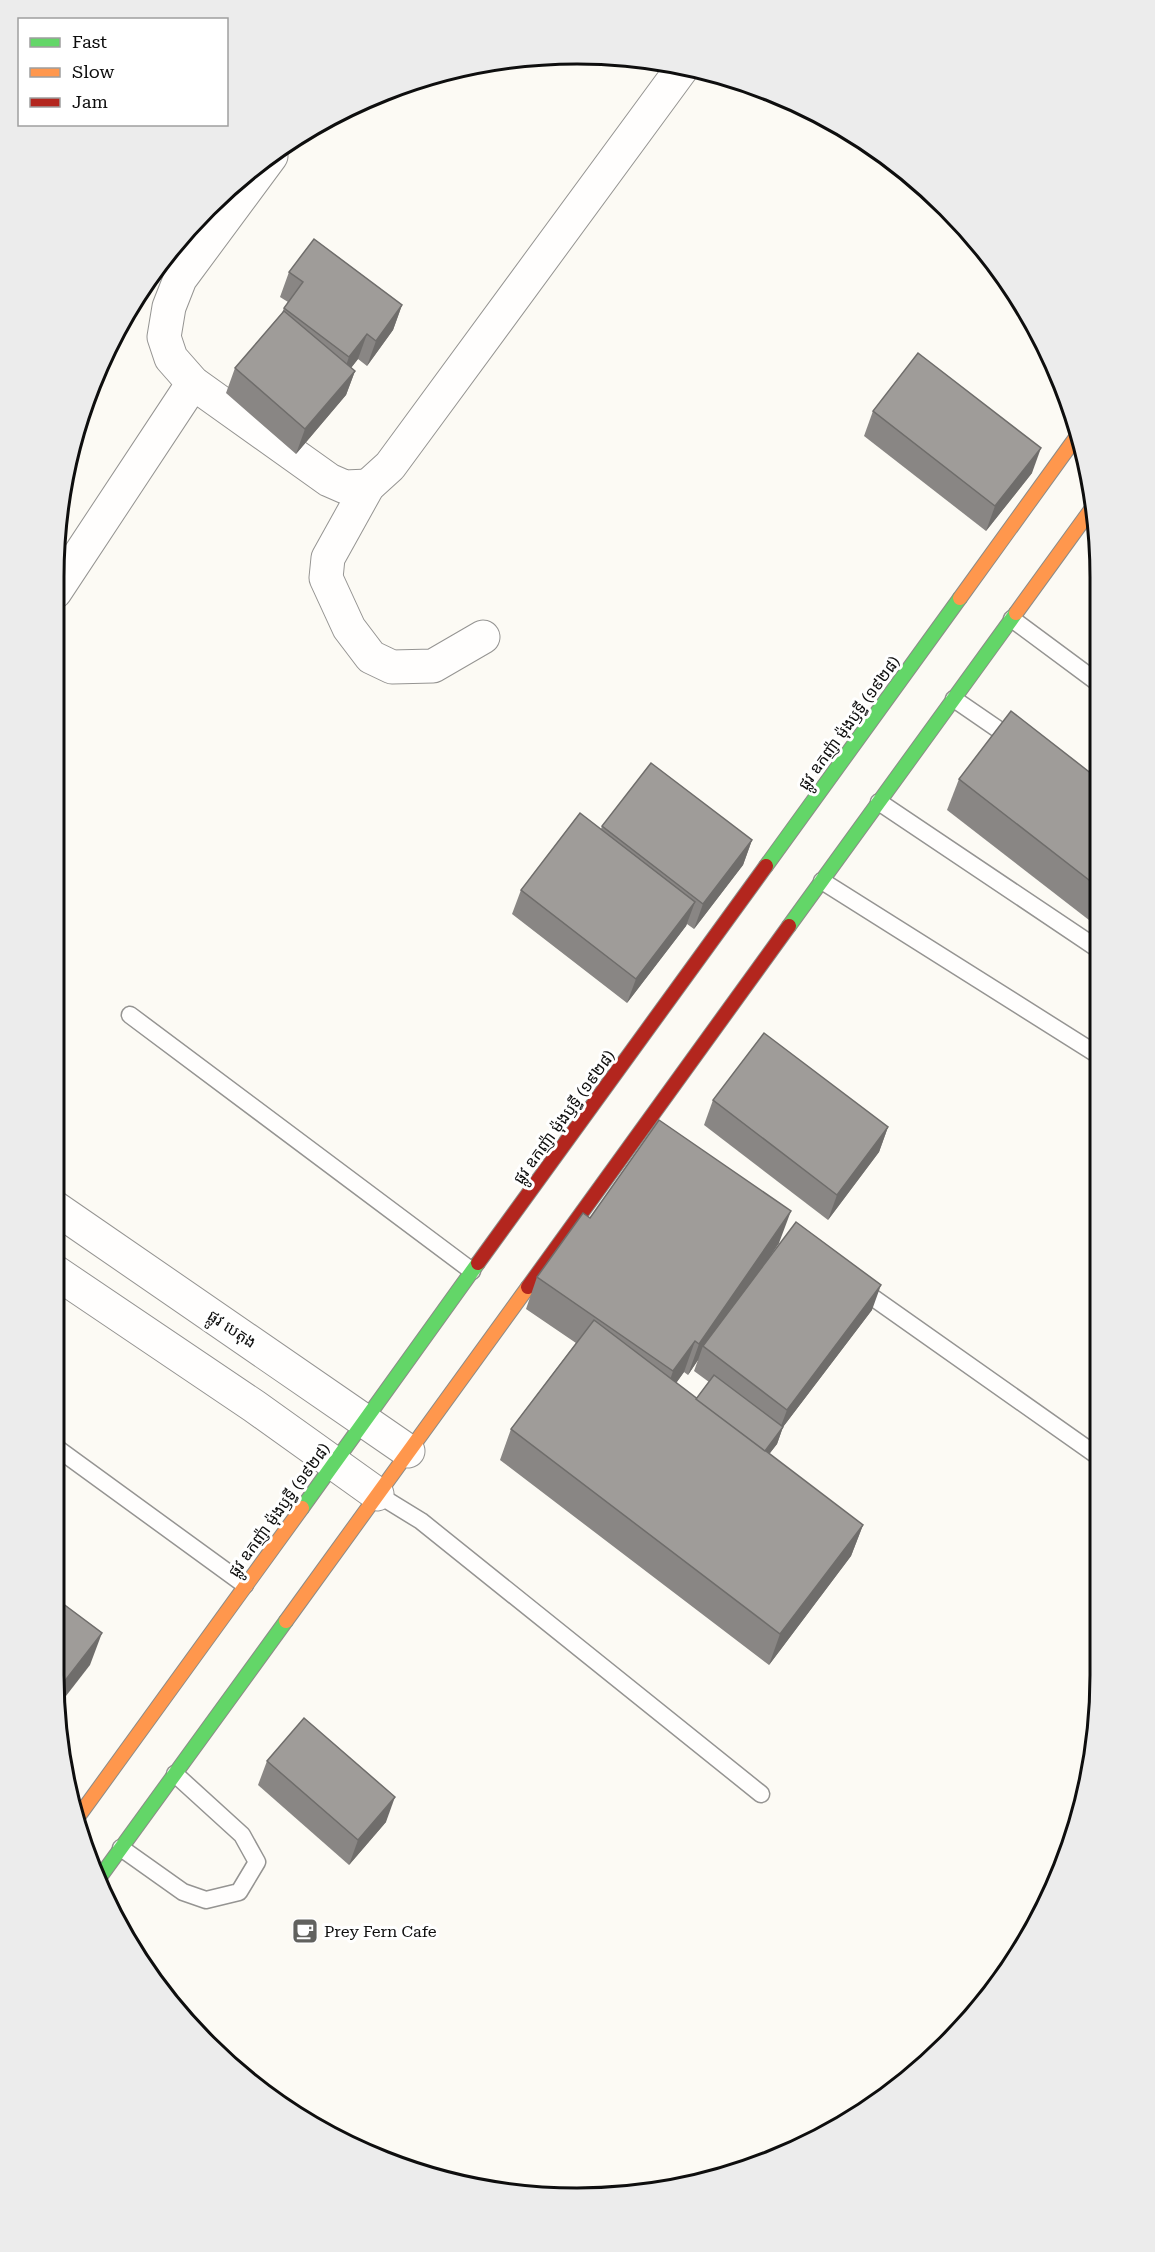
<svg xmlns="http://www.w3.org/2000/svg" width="1155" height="2252" font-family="'Roboto Serif','Noto Sans Khmer',serif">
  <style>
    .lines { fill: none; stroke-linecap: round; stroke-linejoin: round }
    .lane-casing { stroke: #959492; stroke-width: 19 }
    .street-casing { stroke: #959492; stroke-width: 35 }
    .fast-casing { stroke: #8c8b88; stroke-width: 16 }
    .slow-casing { stroke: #8c8b88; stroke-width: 16 }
    .jam-casing { stroke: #8c8b88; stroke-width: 16 }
    .lane { stroke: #fffefd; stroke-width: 16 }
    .street { stroke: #fffefd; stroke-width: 33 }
    .fast { stroke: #63d668; stroke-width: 14 }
    .slow { stroke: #ff974d; stroke-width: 14 }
    .jam { stroke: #b3261e; stroke-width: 14 }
    .wall { fill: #898684; fill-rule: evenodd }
    .shaded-wall { fill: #6f6d6b }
    .building { fill: #9f9c99; stroke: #6f6d6b; stroke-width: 1.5 }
    .labels { text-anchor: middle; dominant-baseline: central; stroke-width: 6; stroke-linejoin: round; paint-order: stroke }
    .street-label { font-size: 16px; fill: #0e0e0e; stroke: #fff }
    .poi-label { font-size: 16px; fill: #0e0e0e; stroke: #fff; text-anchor: start }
    .rim { fill: none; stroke: #0e0e0e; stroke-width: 3 }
  </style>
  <rect width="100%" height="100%" fill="#fcfaf4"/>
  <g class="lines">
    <defs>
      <g id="lane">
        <path d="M 1012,619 L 1097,682"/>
        <path d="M 954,699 L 1015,741"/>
        <path d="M 879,802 L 1098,949"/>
        <path d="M 822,881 L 1098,1055"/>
        <path d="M 130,1015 L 472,1271"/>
        <path d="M 858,1287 L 1099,1457"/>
        <path d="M 54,1446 L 245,1585"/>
        <path d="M 377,1494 L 421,1521 L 761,1794"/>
        <path d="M 121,1848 L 183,1892 L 206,1900 L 239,1892 L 257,1862 L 242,1835 L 175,1774"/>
      </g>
      <g id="street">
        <path d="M 271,156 L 180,279 L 169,307 L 164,337 L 171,358 L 193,383 L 329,480 L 345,487 L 368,486"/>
        <path d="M 55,592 L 193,383"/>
        <path d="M 483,637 L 433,666 L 392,667 L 371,657 L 349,628 L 326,578 L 328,558 L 368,486 L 390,466 L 683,67"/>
        <path d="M 54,1207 L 408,1451"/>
        <path d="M 54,1271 L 254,1406 L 377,1494"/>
      </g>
      <g id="fast">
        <path d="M 766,866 L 960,598"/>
        <path d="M 789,926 L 1016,613"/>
        <path d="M 302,1508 L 478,1263"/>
        <path d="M 100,1877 L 286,1621"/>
      </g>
      <g id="slow">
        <path d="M 960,598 L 1077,436"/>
        <path d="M 1016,613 L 1095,504"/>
        <path d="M 286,1621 L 528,1287"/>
        <path d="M 78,1817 L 302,1508"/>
      </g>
      <g id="jam">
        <path d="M 478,1263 L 766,866"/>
        <path d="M 528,1287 L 789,926"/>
      </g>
    </defs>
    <!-- lane casing -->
    <use href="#lane" class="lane-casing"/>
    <!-- street casing -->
    <use href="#street" class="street-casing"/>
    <!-- fast casing -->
    <use href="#fast" class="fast-casing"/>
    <!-- slow casing -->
    <use href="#slow" class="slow-casing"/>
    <!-- jam casing -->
    <use href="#jam" class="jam-casing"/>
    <!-- lane -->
    <use href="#lane" class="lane"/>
    <!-- street -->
    <use href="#street" class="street"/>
    <!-- fast -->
    <use href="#fast" class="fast"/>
    <!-- slow -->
    <use href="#slow" class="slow"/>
    <!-- jam -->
    <use href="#jam" class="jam"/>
  </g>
  <!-- wall -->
  <g class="wall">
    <path d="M 289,272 L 402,305 L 393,330 L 367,366 L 358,359 L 351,368 L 355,371 L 346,395 L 296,454 L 226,393 L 235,368 L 282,313 L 284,308 L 288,302 L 280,297 Z"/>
    <path d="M 873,411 L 1032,473 L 986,531 L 864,436 Z"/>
    <path d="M 1097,778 L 1098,927 L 947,810 L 959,779 Z"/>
    <path d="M 602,826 L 752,840 L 743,865 L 694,929 L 687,924 L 686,926 L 627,1003 L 512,914 L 521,890 L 601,829 Z"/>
    <path d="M 713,1100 L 888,1127 L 879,1152 L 828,1220 L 704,1125 Z"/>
    <path d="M 590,1218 L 779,1243 L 760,1271 L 872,1310 L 783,1427 L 777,1444 L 769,1454 L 863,1525 L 851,1556 L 769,1665 L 500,1460 L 511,1429 L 576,1343 L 526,1309 L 537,1277 ZM 698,1360 L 694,1371 L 709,1382 L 696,1399 L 676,1383 L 684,1372 L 688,1375 Z"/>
    <path d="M 267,1761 L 386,1822 L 349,1865 L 258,1785 Z"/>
  </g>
  <!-- shaded-wall -->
  <g class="shaded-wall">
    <path d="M 402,305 L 393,330 L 367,366 L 376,341 Z"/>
    <path d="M 367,334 L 358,359 L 340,382 L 349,357 Z"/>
    <path d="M 355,371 L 346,395 L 296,454 L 305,429 Z"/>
    <path d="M 1041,448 L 1032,473 L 986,531 L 995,506 Z"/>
    <path d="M 752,840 L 743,865 L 694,929 L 703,904 Z"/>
    <path d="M 695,902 L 686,926 L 627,1003 L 636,979 Z"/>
    <path d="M 888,1127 L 879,1152 L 828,1220 L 837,1195 Z"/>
    <path d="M 791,1211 L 779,1243 L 706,1349 L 703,1346 L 698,1360 L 688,1375 L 699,1344 Z"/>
    <path d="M 881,1285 L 872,1310 L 783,1427 L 777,1444 L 757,1470 L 764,1453 L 778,1434 L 787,1410 Z"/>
    <path d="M 695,1341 L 684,1372 L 662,1403 L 673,1371 Z"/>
    <path d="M 863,1525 L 851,1556 L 769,1665 L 780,1634 Z"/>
    <path d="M 102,1633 L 90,1665 L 59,1705 L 57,1691 Z"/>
    <path d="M 395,1797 L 386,1822 L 349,1865 L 358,1840 Z"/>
  </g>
  <!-- building -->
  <g class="building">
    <path d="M 314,239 L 402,305 L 376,341 L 367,334 L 349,357 L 284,308 L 303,282 L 289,272 Z"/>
    <path d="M 284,311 L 355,371 L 305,429 L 235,368 Z"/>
    <path d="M 918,353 L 1041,448 L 995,506 L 873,411 Z"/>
    <path d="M 1011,711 L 1097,778 L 1098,887 L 959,779 Z"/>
    <path d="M 651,763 L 752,840 L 703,904 L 602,826 Z"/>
    <path d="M 580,813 L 695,902 L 636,979 L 521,890 Z"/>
    <path d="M 764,1033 L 888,1127 L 837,1195 L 713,1100 Z"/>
    <path d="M 659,1120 L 791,1211 L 699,1344 L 695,1341 L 673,1371 L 537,1277 L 583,1213 L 590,1218 Z"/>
    <path d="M 796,1222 L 881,1285 L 787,1410 L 703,1346 Z"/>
    <path d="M 594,1320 L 863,1525 L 780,1634 L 511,1429 Z"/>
    <path d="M 714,1375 L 783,1427 L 765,1451 L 696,1399 Z"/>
    <path d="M 54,1597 L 102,1633 L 57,1691 L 54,1674 Z"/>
    <path d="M 304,1718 L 395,1797 L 358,1840 L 267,1761 Z"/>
  </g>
  <!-- icons -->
  <defs>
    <symbol id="cafe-square" viewBox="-11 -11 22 22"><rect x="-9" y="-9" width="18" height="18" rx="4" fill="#61615e" stroke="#fff"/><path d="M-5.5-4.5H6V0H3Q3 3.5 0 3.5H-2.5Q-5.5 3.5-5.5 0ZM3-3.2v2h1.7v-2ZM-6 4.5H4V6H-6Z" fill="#fff"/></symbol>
  </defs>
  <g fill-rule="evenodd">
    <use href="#cafe-square" x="290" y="1916" width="30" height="30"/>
  </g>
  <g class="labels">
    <!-- street labels -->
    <g class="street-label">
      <text transform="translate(849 723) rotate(-54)">ផ្លូវ ឧកញ៉ា ម៉ុងឫទ្ធី (១៩២៨)</text>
      <text transform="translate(564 1117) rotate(-54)">ផ្លូវ ឧកញ៉ា ម៉ុងឫទ្ធី (១៩២៨)</text>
      <text transform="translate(232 1329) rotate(34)">ផ្លូវ បេតុង</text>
      <text transform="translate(279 1510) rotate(-54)">ផ្លូវ ឧកញ៉ា ម៉ុងឫទ្ធី (១៩២៨)</text>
    </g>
    <!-- poi labels -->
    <g class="poi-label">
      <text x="324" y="1931">Prey Fern Cafe</text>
    </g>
  </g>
  <!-- crop -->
  <path d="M0 0H1155V2252H0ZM577 64H577A513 513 0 0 1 1090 577V1675A513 513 0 0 1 577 2188H577A513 513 0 0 1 64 1675V577A513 513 0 0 1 577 64Z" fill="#ececec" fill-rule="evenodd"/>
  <path class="rim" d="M577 64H577A513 513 0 0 1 1090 577V1675A513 513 0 0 1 577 2188H577A513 513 0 0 1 64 1675V577A513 513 0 0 1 577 64Z"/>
  <!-- legend -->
  <rect x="18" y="18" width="210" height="108" fill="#ffffff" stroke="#9f9f9f" stroke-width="1.5"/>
  <rect x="30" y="38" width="30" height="9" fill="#63d668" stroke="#9f9f9f" stroke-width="1.5"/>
  <text x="72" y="48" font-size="18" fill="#0e0e0e">Fast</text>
  <rect x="30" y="68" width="30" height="9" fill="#ff974d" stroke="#9f9f9f" stroke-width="1.5"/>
  <text x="72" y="78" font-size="18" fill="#0e0e0e">Slow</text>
  <rect x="30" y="98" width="30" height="9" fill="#b3261e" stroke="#9f9f9f" stroke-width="1.5"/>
  <text x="72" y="108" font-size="18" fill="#0e0e0e">Jam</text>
</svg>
